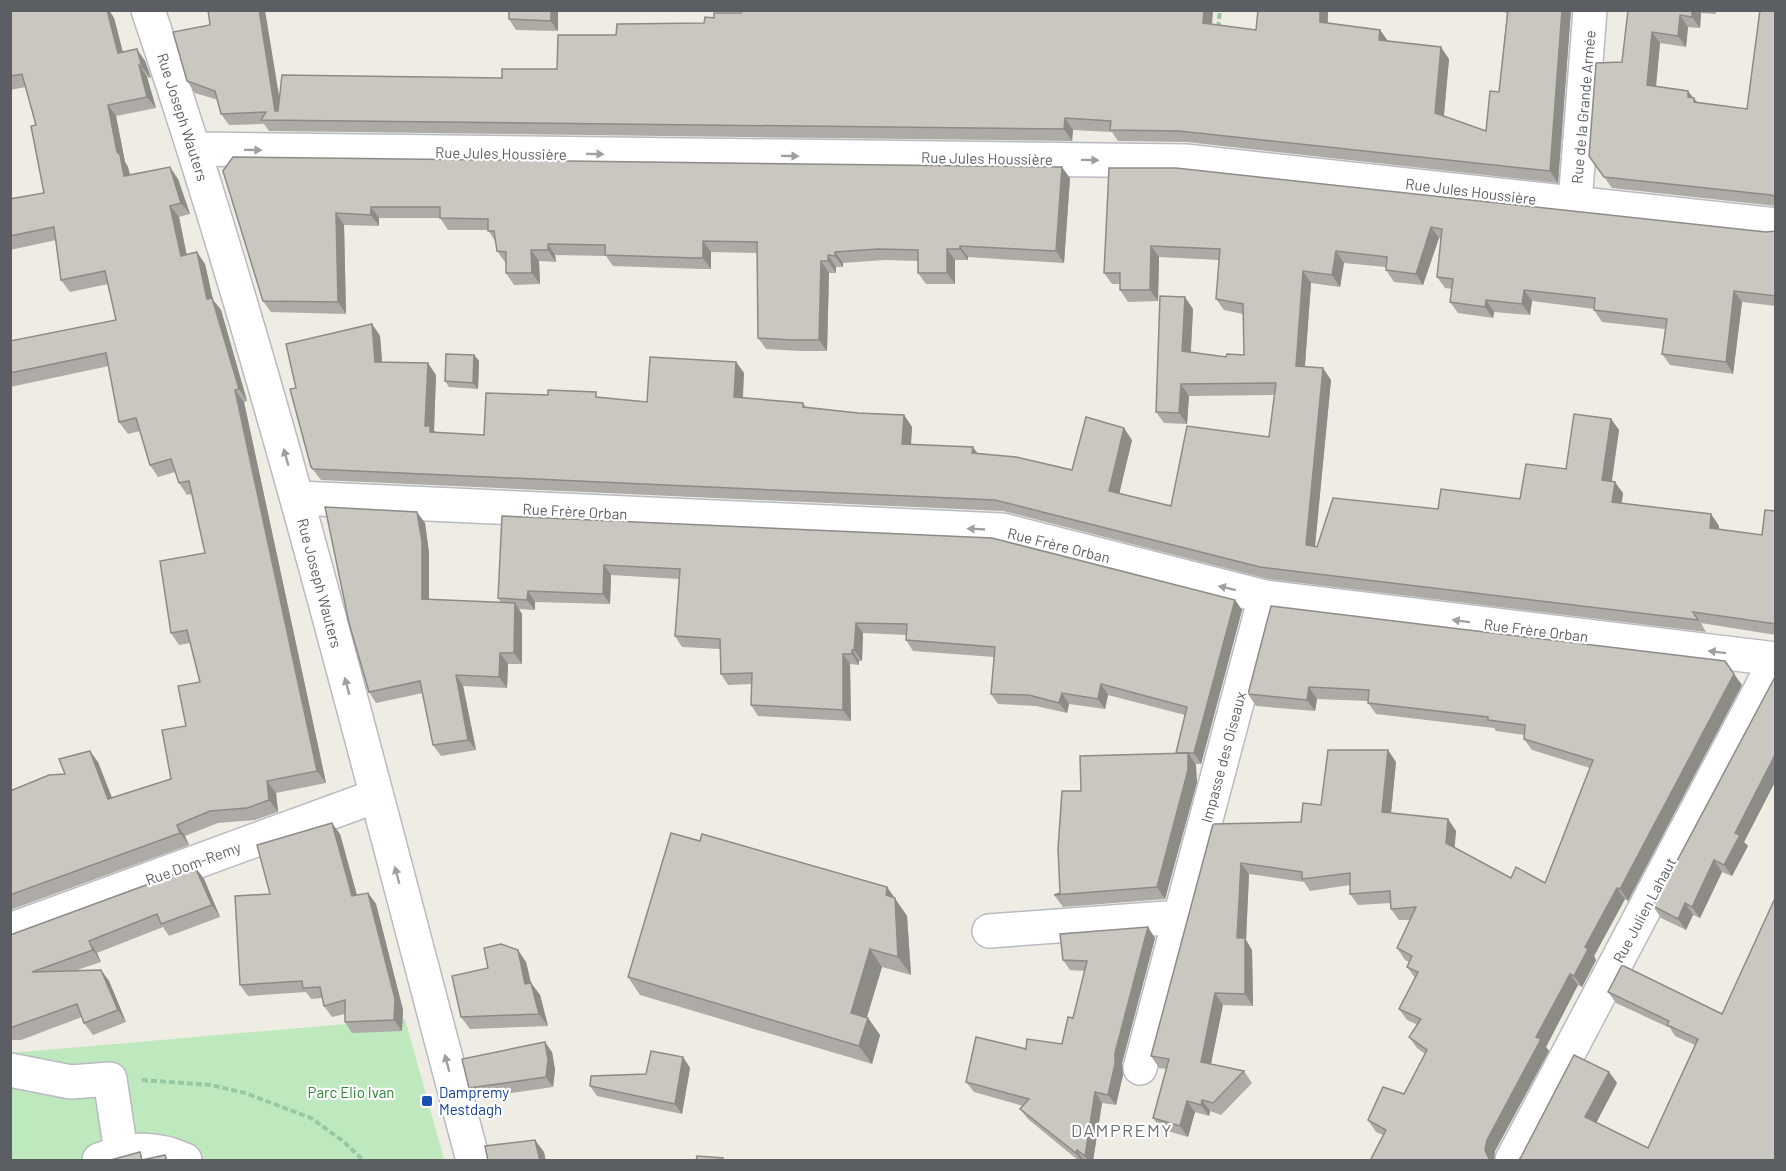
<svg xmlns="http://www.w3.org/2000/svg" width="1786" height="1171" font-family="Barlow,sans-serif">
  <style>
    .green { fill: #bee8be }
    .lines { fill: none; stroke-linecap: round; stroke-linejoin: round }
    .minor-casing { stroke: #b8bbc0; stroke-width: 36 }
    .path { stroke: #96c9a4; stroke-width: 4; stroke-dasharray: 6 3; stroke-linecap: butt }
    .minor { stroke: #fff; stroke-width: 33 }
    .wall { fill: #aeaaa5 }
    .shaded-wall { fill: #8d8b86 }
    .building { fill: #cac6c0; stroke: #8d8b86; stroke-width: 1.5 }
    .oneway { fill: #9d9fa2 }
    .transit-dot { fill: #1a4fb4; stroke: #fff; stroke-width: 2 }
    .labels { text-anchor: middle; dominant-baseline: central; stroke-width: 4.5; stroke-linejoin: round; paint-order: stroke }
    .street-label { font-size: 15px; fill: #5b5f64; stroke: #fff }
    .park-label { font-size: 15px; fill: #308733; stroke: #fff }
    .transit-label { font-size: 15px; fill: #164399; stroke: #fff; text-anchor: start }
    .quarter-label { font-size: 18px; letter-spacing: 1.5px; fill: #6c7177; stroke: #fff }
  </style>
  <rect width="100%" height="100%" fill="#efece3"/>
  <!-- green -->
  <path class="green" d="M 405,1019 L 444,1159 L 11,1160 L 11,1053 Z"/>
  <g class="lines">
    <defs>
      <g id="minor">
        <path d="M 148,10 C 276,388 370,776 473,1160"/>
        <path d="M 195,149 L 1185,161 L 1776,225"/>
        <path d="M 1575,203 L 1590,10"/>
        <path d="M 298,498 L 1002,530 L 1265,597 L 1776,659"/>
        <path d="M 10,930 L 376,796"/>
        <path d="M 989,931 L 1180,917"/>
        <path d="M 1140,1068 L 1265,597"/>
        <path d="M 10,1070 L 71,1082 L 110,1079 L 121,1152"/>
        <path d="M 99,1160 C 130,1148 154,1146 185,1160"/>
        <path d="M 1512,1160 L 1776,660"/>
      </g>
    </defs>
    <!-- minor casing -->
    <use href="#minor" class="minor-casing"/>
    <!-- path -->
    <g class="path">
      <path d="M 1218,28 L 1220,10"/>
      <path d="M 142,1080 L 211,1085 L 245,1093 L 311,1118 L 343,1141 L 363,1160"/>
    </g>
    <!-- minor -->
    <use href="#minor" class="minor"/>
  </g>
  <!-- wall -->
  <g class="wall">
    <path d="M 10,10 L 109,10 L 114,18 L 123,52 L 145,61 L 151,78 L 147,77 L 156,108 L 116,116 L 125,162 L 128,167 L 130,175 L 178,179 L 190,214 L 179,217 L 187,255 L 205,264 L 213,300 L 221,310 L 247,401 L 244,402 L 326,783 L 276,793 L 278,812 L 255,820 L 218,823 L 185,836 L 189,845 L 10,910 L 10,791 L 65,774 L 98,762 L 112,798 L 171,779 L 200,682 L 190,643 L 179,645 L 171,633 L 205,553 L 192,494 L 187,495 L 179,483 L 175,472 L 158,477 L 150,465 L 140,431 L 128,434 L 119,422 L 109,366 L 10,387 L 10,341 L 116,320 L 108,284 L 70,292 L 61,280 L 56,240 L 10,250 L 10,199 L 44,193 L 36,125 L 26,87 L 10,90 Z"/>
    <path d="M 558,10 L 558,31 L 516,30 L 509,19 Z"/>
    <path d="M 741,10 L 1213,10 L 1212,24 L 1256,30 L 1258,10 L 1328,10 L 1328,23 L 1380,30 L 1387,41 L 1449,59 L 1444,116 L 1486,131 L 1499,92 L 1507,13 L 1505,13 L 1504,10 L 1571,10 L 1558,183 L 1187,142 L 1118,141 L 1112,132 L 1073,130 L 1072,141 L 269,131 L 264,124 L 229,125 L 221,114 L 218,100 L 195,93 L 187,81 L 280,100 L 502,78 L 557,69 L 616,35 L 704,23 L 714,18 L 741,13 Z"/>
    <path d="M 1624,10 L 1716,10 L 1716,14 L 1701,13 L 1700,28 L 1688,27 L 1686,47 L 1660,43 L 1656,86 L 1693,98 L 1698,103 L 1747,109 L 1776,10 L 1776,206 L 1612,188 L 1589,156 L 1622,62 L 1628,11 Z"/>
    <path d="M 1109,168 L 1766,232 L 1776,231 L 1776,306 L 1742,302 L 1733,374 L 1670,365 L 1662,354 L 1665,329 L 1602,322 L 1594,310 L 1594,309 L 1532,301 L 1530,315 L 1494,312 L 1493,318 L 1458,313 L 1450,302 L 1452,289 L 1445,288 L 1437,277 L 1441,239 L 1439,238 L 1423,285 L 1394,282 L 1386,270 L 1386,267 L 1344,263 L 1340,287 L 1311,283 L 1305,367 L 1331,380 L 1315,547 L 1317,547 L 1438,509 L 1520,499 L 1566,469 L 1611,419 L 1619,430 L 1612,481 L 1623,493 L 1622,503 L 1711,514 L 1719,526 L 1719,529 L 1762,535 L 1776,511 L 1776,635 L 1701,623 L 1706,632 L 1268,579 L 1003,511 L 321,480 L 311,467 L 296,388 L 372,324 L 380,336 L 382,362 L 436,375 L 434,430 L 435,433 L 484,435 L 599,397 L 647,402 L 736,362 L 744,373 L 743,398 L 803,403 L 806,407 L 858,413 L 904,415 L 912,427 L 911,445 L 978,454 L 1072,470 L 1132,440 L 1119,494 L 1171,506 L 1269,437 L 1275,395 L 1189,396 L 1187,424 L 1164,423 L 1156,412 L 1193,309 L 1191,352 L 1226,357 L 1244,355 L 1243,314 L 1224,310 L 1216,299 L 1219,260 L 1159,257 L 1158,301 L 1128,302 L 1120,290 L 1120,284 L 1112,284 L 1104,273 Z"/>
    <path d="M 223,171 L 1070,178 L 1064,263 L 968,257 L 968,260 L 955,260 L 955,284 L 926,284 L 918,273 L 918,261 L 885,260 L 843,263 L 843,267 L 836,267 L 836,273 L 829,273 L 827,351 L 801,351 L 766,349 L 758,338 L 757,253 L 711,252 L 711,269 L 702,269 L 613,266 L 606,256 L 555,255 L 556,262 L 539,261 L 540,284 L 514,285 L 506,273 L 506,263 L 505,262 L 497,251 L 495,241 L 488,230 L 448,230 L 440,218 L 379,218 L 379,226 L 344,225 L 346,314 L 271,312 L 263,301 Z"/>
    <path d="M 474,355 L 479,361 L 478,389 L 449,387 L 445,381 Z"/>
    <path d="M 502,516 L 1235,600 L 1242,610 L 1201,764 L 1195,764 L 1197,782 L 1165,899 L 1063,907 L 1054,895 L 1060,893 L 1081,791 L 1176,753 L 1185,715 L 1108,695 L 1105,709 L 1069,704 L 1067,713 L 1036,706 L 998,704 L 991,694 L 994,657 L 913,651 L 906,640 L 906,635 L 863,633 L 862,661 L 859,661 L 859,665 L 850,664 L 851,721 L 758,716 L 751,705 L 752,684 L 728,685 L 721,674 L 720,649 L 682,647 L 675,636 L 679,579 L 611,575 L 610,604 L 535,602 L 535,610 L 519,609 L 522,614 L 522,664 L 508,664 L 507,688 L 463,686 L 476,750 L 441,756 L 433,745 L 423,693 L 376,703 L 369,692 L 425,523 L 429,553 L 429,599 L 501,603 L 498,598 Z"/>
    <path d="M 1271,606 L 1742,685 L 1628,901 L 1625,899 L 1594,956 L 1596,960 L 1582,987 L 1578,985 L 1546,1047 L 1549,1051 L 1495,1151 L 1494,1161 L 1369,1161 L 1383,1135 L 1376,1132 L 1368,1120 L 1404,1094 L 1425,1054 L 1417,1048 L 1409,1037 L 1418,1025 L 1407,1020 L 1399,1009 L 1415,978 L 1407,967 L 1409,962 L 1405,960 L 1397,948 L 1410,920 L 1399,920 L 1391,909 L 1391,903 L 1358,905 L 1350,894 L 1350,885 L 1310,891 L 1304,882 L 1249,874 L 1246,940 L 1252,950 L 1253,1006 L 1223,1005 L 1211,1064 L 1244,1071 L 1252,1083 L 1221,1115 L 1210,1111 L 1209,1116 L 1195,1112 L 1188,1137 L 1161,1129 L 1153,1118 L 1167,1069 L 1159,1068 L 1151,1056 L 1213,824 L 1301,822 L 1321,805 L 1396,762 L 1391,813 L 1448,819 L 1456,831 L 1454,848 L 1511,878 L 1545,883 L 1590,768 L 1532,750 L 1524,739 L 1524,735 L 1496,731 L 1494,728 L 1376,714 L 1368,703 L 1368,701 L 1317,699 L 1315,711 L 1256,706 L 1248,694 Z"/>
    <path d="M 1776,675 L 1776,780 L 1744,842 L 1748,846 L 1732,876 L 1722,872 L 1700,918 L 1693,915 L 1686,930 L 1661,918 L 1653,906 Z"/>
    <path d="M 340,834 L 357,895 L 368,893 L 376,904 L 403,1010 L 402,1031 L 352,1033 L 345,1022 L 345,1014 L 332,1017 L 324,1006 L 322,998 L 311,999 L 306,992 L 248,996 L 240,985 L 270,894 Z"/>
    <path d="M 700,841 L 887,887 L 907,916 L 911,975 L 882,967 L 867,1017 L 880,1035 L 872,1064 L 640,995 L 628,977 Z"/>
    <path d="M 195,867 L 204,879 L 220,917 L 169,936 L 163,927 L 97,953 L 101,962 L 77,970 L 101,970 L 109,981 L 126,1022 L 93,1035 L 84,1023 L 82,1017 L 21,1040 L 10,1040 L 10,935 Z"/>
    <path d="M 1155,938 L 1122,1063 L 1123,1075 L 1116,1105 L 1102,1103 L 1093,1161 L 1079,1161 L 1028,1119 L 1020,1109 L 1023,1106 L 974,1092 L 966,1082 L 1062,1044 L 1073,1018 L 1085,971 L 1070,970 L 1063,960 Z"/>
    <path d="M 526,962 L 531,983 L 540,995 L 548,1026 L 470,1029 L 461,1017 Z"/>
    <path d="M 1608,992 L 1722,1014 L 1776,1161 L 1518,1161 L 1609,1072 L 1617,1083 L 1596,1123 L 1648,1148 L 1695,1045 L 1675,1036 L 1670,1028 L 1616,1003 Z"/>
    <path d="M 552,1052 L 555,1070 L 553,1087 L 476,1098 L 469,1088 Z"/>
    <path d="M 683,1057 L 690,1068 L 682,1114 L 597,1096 L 590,1086 L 646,1074 Z"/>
  </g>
  <!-- shaded-wall -->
  <g class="shaded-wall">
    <path d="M 107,10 L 109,10 L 114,18 L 126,65 L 118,53 Z"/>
    <path d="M 259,10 L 265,10 L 283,120 L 275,111 Z"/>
    <path d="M 551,10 L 558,10 L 558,31 L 551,21 Z"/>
    <path d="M 1204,10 L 1213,10 L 1211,35 L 1203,23 Z"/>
    <path d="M 1320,10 L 1328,10 L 1327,34 L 1320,22 Z"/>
    <path d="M 1562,10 L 1571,10 L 1558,183 L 1550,171 Z"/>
    <path d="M 1692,10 L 1699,10 L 1701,13 L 1700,28 L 1692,17 Z"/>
    <path d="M 1680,15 L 1688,27 L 1686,47 L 1678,36 Z"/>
    <path d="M 1380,30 L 1388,41 L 1379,40 Z"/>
    <path d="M 1652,32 L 1660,43 L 1655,96 L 1647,85 Z"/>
    <path d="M 1441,47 L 1449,59 L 1443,124 L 1435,113 Z"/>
    <path d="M 137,49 L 145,61 L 151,78 L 142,67 Z"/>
    <path d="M 139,65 L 147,77 L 156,108 L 147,97 Z"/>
    <path d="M 1688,91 L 1694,99 L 1694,98 L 1702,109 L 1688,97 Z"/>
    <path d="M 108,105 L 116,116 L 125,162 L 128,167 L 133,188 L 124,176 L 117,152 Z"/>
    <path d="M 1065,118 L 1073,130 L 1072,141 L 1064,129 Z"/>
    <path d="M 170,167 L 178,179 L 190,214 L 181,203 Z"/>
    <path d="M 1062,167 L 1070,178 L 1064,263 L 1056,251 Z"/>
    <path d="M 170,206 L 179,217 L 189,268 L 181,256 Z"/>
    <path d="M 371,207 L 379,218 L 379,226 L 371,215 Z"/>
    <path d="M 336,213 L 344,225 L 346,314 L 338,302 Z"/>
    <path d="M 1431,227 L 1439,238 L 1423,285 L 1416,274 Z"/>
    <path d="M 703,241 L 711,252 L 711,269 L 703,258 Z"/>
    <path d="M 548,244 L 555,255 L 556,262 L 548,250 Z"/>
    <path d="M 960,246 L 968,257 L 968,260 L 960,249 Z"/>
    <path d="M 1151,246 L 1159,257 L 1158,301 L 1150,290 Z"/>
    <path d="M 947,249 L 955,260 L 955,284 L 947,273 Z"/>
    <path d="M 531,250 L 539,261 L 540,284 L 532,273 Z"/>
    <path d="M 1336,251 L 1344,263 L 1340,287 L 1332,275 Z"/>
    <path d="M 197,252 L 205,264 L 213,300 L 221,310 L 247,401 L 239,389 L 207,299 Z"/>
    <path d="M 835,252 L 843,263 L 843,267 L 835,256 Z"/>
    <path d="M 828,255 L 836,267 L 836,273 L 828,261 Z"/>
    <path d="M 821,261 L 829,273 L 827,351 L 819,340 Z"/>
    <path d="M 1303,271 L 1311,283 L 1304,377 L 1296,366 Z"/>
    <path d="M 1524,290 L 1532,301 L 1530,315 L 1522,304 Z"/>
    <path d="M 1734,291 L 1742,302 L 1733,374 L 1726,362 Z"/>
    <path d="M 1185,297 L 1193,309 L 1190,362 L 1182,351 Z"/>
    <path d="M 1486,300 L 1494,312 L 1493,318 L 1485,307 Z"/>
    <path d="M 372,324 L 380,336 L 383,373 L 375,362 Z"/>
    <path d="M 474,355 L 479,361 L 478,389 L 473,383 Z"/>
    <path d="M 736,362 L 744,373 L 742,408 L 734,397 Z"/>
    <path d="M 428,363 L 436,375 L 434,430 L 438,437 L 438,444 L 425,426 Z"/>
    <path d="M 1323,368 L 1331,380 L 1314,556 L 1306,545 Z"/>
    <path d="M 1181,384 L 1189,396 L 1187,424 L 1179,413 Z"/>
    <path d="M 235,390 L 244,402 L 326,783 L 317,771 Z"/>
    <path d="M 904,415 L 912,427 L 910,456 L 902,444 Z"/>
    <path d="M 1611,419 L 1619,430 L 1610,492 L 1602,480 Z"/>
    <path d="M 1124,428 L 1132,440 L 1117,503 L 1109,491 Z"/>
    <path d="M 973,447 L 981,458 L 972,453 Z"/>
    <path d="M 1615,482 L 1623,493 L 1620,513 L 1612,502 Z"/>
    <path d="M 417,512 L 425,523 L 429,553 L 429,610 L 422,599 Z"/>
    <path d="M 1711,514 L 1719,526 L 1718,539 L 1710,528 Z"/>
    <path d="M 604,565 L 611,575 L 610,604 L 603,594 Z"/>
    <path d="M 528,591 L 535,602 L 535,610 L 527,600 Z"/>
    <path d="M 1235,600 L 1242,610 L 1201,764 L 1194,753 Z"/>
    <path d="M 515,603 L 522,614 L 522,664 L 514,653 Z"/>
    <path d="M 856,623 L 863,633 L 862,661 L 854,650 Z"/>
    <path d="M 852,650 L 859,661 L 859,665 L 852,654 Z"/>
    <path d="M 500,653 L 508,664 L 507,688 L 499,677 Z"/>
    <path d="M 843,654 L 850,664 L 851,721 L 843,710 Z"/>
    <path d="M 1725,661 L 1742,685 L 1628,901 L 1620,889 Z"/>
    <path d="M 456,675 L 463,686 L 476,750 L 468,740 Z"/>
    <path d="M 1101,684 L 1108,695 L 1105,709 L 1098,699 Z"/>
    <path d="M 1309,687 L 1317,699 L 1315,711 L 1307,700 Z"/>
    <path d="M 1062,693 L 1069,704 L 1067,713 L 1059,703 Z"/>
    <path d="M 1388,750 L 1396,762 L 1390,823 L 1382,812 Z"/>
    <path d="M 90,751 L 98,762 L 117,811 L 108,799 Z"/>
    <path d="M 1188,753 L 1196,765 L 1197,782 L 1165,899 L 1157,887 Z"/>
    <path d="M 1776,753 L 1776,780 L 1744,842 L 1748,846 L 1732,876 L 1724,865 L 1735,833 Z"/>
    <path d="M 267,781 L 276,793 L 278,812 L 269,800 Z"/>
    <path d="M 1448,819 L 1456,831 L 1454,855 L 1446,843 Z"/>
    <path d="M 332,823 L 340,834 L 360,907 L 352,896 Z"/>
    <path d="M 177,825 L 185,836 L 189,845 L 180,833 Z"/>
    <path d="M 1714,860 L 1722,872 L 1700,918 L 1692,907 Z"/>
    <path d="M 1241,863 L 1249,874 L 1246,940 L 1252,950 L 1253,1006 L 1245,994 L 1237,938 Z"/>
    <path d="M 195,867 L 204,879 L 220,917 L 212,905 Z"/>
    <path d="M 887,887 L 907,916 L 911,975 L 898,957 L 886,895 Z"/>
    <path d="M 1617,888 L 1625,899 L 1594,956 L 1596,960 L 1582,987 L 1574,976 L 1585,947 Z"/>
    <path d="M 368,893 L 376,904 L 403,1010 L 402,1031 L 394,1020 Z"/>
    <path d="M 1685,903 L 1693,915 L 1686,930 L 1678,919 Z"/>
    <path d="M 1148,927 L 1155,938 L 1122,1063 L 1123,1075 L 1116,1105 L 1108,1095 L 1115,1053 Z"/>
    <path d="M 89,941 L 97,953 L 101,962 L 93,950 Z"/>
    <path d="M 870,949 L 882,967 L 863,1030 L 851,1013 Z"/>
    <path d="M 518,950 L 526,962 L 534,996 L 525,984 Z"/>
    <path d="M 101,970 L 109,981 L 126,1022 L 118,1010 Z"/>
    <path d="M 1570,974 L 1578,985 L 1546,1047 L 1549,1051 L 1495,1151 L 1494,1161 L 1490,1161 L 1485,1150 L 1487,1140 L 1536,1037 Z"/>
    <path d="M 531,983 L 540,995 L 548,1026 L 539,1014 Z"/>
    <path d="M 1215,993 L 1223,1005 L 1209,1073 L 1201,1062 Z"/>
    <path d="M 868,1018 L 880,1035 L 872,1064 L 859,1046 Z"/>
    <path d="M 545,1042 L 552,1052 L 555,1070 L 553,1087 L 546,1077 Z"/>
    <path d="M 683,1057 L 690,1068 L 682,1114 L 675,1104 Z"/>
    <path d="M 1609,1072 L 1617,1083 L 1593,1129 L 1585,1117 Z"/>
    <path d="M 1095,1092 L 1102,1103 L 1093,1161 L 1088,1161 L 1085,1156 Z"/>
    <path d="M 1202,1100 L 1210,1111 L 1209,1116 L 1201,1105 Z"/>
    <path d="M 1187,1101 L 1195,1112 L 1188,1137 L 1180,1126 Z"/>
    <path d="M 535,1140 L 544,1152 L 546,1161 L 540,1161 Z"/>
    <path d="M 1077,1150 L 1084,1161 L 1081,1161 L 1076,1153 Z"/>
  </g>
  <!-- building -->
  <g class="building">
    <path d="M 10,10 L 107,10 L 118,53 L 137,49 L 142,67 L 139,65 L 147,97 L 108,105 L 117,152 L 120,155 L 124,176 L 170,167 L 181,203 L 170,206 L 181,256 L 197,252 L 207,299 L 212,298 L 239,389 L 235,390 L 317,771 L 267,781 L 269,800 L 247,808 L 210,811 L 177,825 L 180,833 L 10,895 L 10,791 L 49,775 L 65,774 L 59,759 L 90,751 L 108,799 L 171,779 L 162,730 L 186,726 L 178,686 L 200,682 L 187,630 L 171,633 L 160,561 L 205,553 L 189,481 L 179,483 L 171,459 L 150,465 L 136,418 L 119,422 L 106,353 L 10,373 L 10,341 L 116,320 L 105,271 L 61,280 L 54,227 L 10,236 L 10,199 L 44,193 L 31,126 L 36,125 L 22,74 L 10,76 Z"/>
    <path d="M 208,10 L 259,10 L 275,111 L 278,111 L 282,75 L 502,78 L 502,69 L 557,69 L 558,35 L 616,35 L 617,24 L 704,23 L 705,17 L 714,18 L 714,13 L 741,13 L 741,10 L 1204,10 L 1203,23 L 1256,30 L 1258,10 L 1320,10 L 1320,22 L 1380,30 L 1379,40 L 1441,47 L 1435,113 L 1486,131 L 1490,91 L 1499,92 L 1508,10 L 1562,10 L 1550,171 L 1179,131 L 1110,130 L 1111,121 L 1065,118 L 1064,129 L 261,120 L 266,112 L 221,114 L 215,91 L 187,81 L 173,32 L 210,25 Z"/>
    <path d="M 509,10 L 551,10 L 551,21 L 509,19 Z"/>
    <path d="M 1628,10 L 1692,10 L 1692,17 L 1680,15 L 1678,36 L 1652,32 L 1647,85 L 1688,91 L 1688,97 L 1694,98 L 1694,102 L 1747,109 L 1760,10 L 1776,10 L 1776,197 L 1771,195 L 1604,177 L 1589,156 L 1596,63 L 1622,62 Z"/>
    <path d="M 233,157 L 1062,167 L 1056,251 L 960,246 L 960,249 L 947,249 L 947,273 L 918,273 L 918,250 L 878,249 L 835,252 L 835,256 L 828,255 L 828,261 L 821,261 L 819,340 L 793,340 L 758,338 L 757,242 L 703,241 L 703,258 L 695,258 L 605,255 L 605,245 L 548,244 L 548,250 L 531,250 L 532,273 L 506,273 L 506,252 L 497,251 L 494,231 L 488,231 L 488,219 L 440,218 L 440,207 L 371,207 L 371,215 L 336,213 L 338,302 L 263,301 L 223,171 Z"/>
    <path d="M 1109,168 L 1176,168 L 1766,232 L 1776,231 L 1776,296 L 1734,291 L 1726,362 L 1662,354 L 1667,319 L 1594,310 L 1595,298 L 1524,290 L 1522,304 L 1486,300 L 1485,307 L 1450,302 L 1453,279 L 1437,277 L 1442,229 L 1431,227 L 1416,274 L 1386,270 L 1387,257 L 1336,251 L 1332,275 L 1303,271 L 1296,366 L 1323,368 L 1306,545 L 1317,547 L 1333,498 L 1438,509 L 1441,489 L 1520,499 L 1526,464 L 1566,469 L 1574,414 L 1611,419 L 1602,480 L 1615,482 L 1612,502 L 1711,514 L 1710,528 L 1762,535 L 1765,510 L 1776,511 L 1776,624 L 1693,612 L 1698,620 L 1260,567 L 995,500 L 313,469 L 311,467 L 290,389 L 296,388 L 286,344 L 372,324 L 375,362 L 428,363 L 425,426 L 430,426 L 430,432 L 484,435 L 486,393 L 548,395 L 548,390 L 596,392 L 596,397 L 647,402 L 650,357 L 736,362 L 734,397 L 803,403 L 803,407 L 858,413 L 904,415 L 902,444 L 973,447 L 972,453 L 1016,457 L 1072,470 L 1086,417 L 1124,428 L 1109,491 L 1171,506 L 1187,426 L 1269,437 L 1276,383 L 1181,384 L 1179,413 L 1156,412 L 1160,296 L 1185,297 L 1182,351 L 1226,357 L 1227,354 L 1244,355 L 1243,304 L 1216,299 L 1220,249 L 1151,246 L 1150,290 L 1120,290 L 1120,273 L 1104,273 Z"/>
    <path d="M 446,354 L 474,355 L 473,383 L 445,381 Z"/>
    <path d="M 325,507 L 417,512 L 422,542 L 422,599 L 515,603 L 514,653 L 500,653 L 499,677 L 456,675 L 468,740 L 433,745 L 420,681 L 369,692 L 349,623 Z"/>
    <path d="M 502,516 L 992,538 L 1235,600 L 1194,753 L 1176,753 L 1187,707 L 1101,684 L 1098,699 L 1062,693 L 1059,703 L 1029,695 L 991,694 L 995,647 L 906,640 L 907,624 L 856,623 L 854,650 L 852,650 L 852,654 L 843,654 L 843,710 L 751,705 L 752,673 L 721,674 L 720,639 L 675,636 L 680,569 L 604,565 L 603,594 L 528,591 L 527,600 L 498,598 Z"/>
    <path d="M 1271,606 L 1725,661 L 1734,674 L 1620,889 L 1617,888 L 1585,947 L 1588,949 L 1574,976 L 1570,974 L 1536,1037 L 1541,1039 L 1487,1140 L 1485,1150 L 1489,1159 L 1490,1161 L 1370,1161 L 1386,1130 L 1368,1120 L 1383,1087 L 1404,1094 L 1427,1050 L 1409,1037 L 1421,1019 L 1399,1009 L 1418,972 L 1407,967 L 1412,956 L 1397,948 L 1416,907 L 1391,909 L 1390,891 L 1350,894 L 1350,873 L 1302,879 L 1302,872 L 1241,863 L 1237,938 L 1245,938 L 1245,994 L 1215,993 L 1201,1062 L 1244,1071 L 1213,1103 L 1202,1100 L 1201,1105 L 1187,1101 L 1180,1126 L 1153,1118 L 1169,1059 L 1151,1056 L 1213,824 L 1301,822 L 1303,803 L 1321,805 L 1328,750 L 1388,750 L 1382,812 L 1448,819 L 1446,843 L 1511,878 L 1516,867 L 1545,883 L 1593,760 L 1524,739 L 1525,725 L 1488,720 L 1488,717 L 1368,703 L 1369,690 L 1309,687 L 1307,700 L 1248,694 Z"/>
    <path d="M 1776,675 L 1776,753 L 1735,833 L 1740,835 L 1724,865 L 1714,860 L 1692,907 L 1685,903 L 1678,919 L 1653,906 Z"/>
    <path d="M 1188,753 L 1188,770 L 1157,887 L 1054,895 L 1060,893 L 1058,849 L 1062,791 L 1081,791 L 1080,756 Z"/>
    <path d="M 332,823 L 352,896 L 368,893 L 395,999 L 394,1020 L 345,1022 L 345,1000 L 324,1006 L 320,987 L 303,988 L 302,981 L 240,985 L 235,896 L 270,894 L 257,845 Z"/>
    <path d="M 671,833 L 700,841 L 702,834 L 887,887 L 886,895 L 895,898 L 898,957 L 870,949 L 851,1013 L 868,1018 L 859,1046 L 628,977 Z"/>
    <path d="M 195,867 L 212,905 L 161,924 L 157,914 L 89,941 L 93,950 L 32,972 L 101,970 L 118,1010 L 84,1023 L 77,1004 L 10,1028 L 10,935 Z"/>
    <path d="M 1776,896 L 1776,1161 L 1518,1161 L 1521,1157 L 1574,1055 L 1609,1072 L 1585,1117 L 1648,1148 L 1698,1039 L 1667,1025 L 1669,1021 L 1608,992 L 1622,965 L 1722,1014 Z"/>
    <path d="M 1148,927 L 1115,1053 L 1115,1064 L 1108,1095 L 1095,1092 L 1085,1156 L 1077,1150 L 1076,1153 L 1020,1109 L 1029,1099 L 966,1082 L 976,1037 L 1026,1049 L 1027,1039 L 1062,1044 L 1068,1017 L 1073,1018 L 1087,961 L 1063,960 L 1060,934 Z"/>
    <path d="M 501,944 L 518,950 L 525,984 L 531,983 L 539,1014 L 461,1017 L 452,976 L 488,968 L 484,948 Z"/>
    <path d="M 545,1042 L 548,1060 L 546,1077 L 469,1088 L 462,1059 Z"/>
    <path d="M 651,1051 L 683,1057 L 675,1104 L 590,1086 L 591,1076 L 646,1074 Z"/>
    <path d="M 535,1140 L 540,1161 L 488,1161 L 485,1146 Z"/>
    <path d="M 140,1152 L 142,1160 L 165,1155 L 167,1161 L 107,1161 Z"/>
    <path d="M 697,1156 L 723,1158 L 722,1161 L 696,1161 Z"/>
  </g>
  <!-- one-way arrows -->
  <defs><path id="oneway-solid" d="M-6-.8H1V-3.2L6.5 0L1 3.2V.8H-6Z" transform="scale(1.5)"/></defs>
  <g class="oneway">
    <use href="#oneway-solid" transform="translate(253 150) rotate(1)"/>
    <use href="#oneway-solid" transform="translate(595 154) rotate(1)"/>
    <use href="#oneway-solid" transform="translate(790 156) rotate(1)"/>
    <use href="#oneway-solid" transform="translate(1090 160) rotate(1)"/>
    <use href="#oneway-solid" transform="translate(286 457) rotate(-106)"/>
    <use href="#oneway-solid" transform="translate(976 529) rotate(-177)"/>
    <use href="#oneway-solid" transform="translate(1227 588) rotate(-166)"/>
    <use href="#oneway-solid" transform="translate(1461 621) rotate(-173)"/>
    <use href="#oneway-solid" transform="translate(1717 652) rotate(-173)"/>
    <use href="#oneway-solid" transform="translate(347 686) rotate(-105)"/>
    <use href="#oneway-solid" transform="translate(397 875) rotate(-105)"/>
    <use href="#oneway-solid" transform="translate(447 1063) rotate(-105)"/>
  </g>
  <!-- markers -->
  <rect class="transit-dot" x="421" y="1095" width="12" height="12" rx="3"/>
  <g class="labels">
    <!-- street labels -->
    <g class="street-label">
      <text transform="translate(1583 107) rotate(-85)">Rue de la Grande Armée</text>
      <text transform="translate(183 117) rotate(72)">Rue Joseph Wauters</text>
      <text transform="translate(501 153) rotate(1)">Rue Jules Houssière</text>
      <text transform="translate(987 158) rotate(1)">Rue Jules Houssière</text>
      <text transform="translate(1471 191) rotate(7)">Rue Jules Houssière</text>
      <text transform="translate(575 511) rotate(3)">Rue Frère Orban</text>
      <text transform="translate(1059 545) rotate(14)">Rue Frère Orban</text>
      <text transform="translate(320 583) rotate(75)">Rue Joseph Wauters</text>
      <text transform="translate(1536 630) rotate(7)">Rue Frère Orban</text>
      <text transform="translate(1223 757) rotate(-75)">Impasse des Oiseaux</text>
      <text transform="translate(193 863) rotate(-20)">Rue Dom-Remy</text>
      <text transform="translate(1644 910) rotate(-62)">Rue Julien Lahaut</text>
    </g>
    <!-- park labels -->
    <g class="park-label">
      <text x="351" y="1092">Parc Elio Ivan</text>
    </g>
    <!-- transit labels -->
    <g class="transit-label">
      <text x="439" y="1092">Dampremy<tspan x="439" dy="17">Mestdagh</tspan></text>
    </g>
    <!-- quarter labels -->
    <g class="quarter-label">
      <text x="1122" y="1130">DAMPREMY</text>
    </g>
  </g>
  <!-- border -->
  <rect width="1786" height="1171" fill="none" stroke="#5b5f64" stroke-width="24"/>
</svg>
